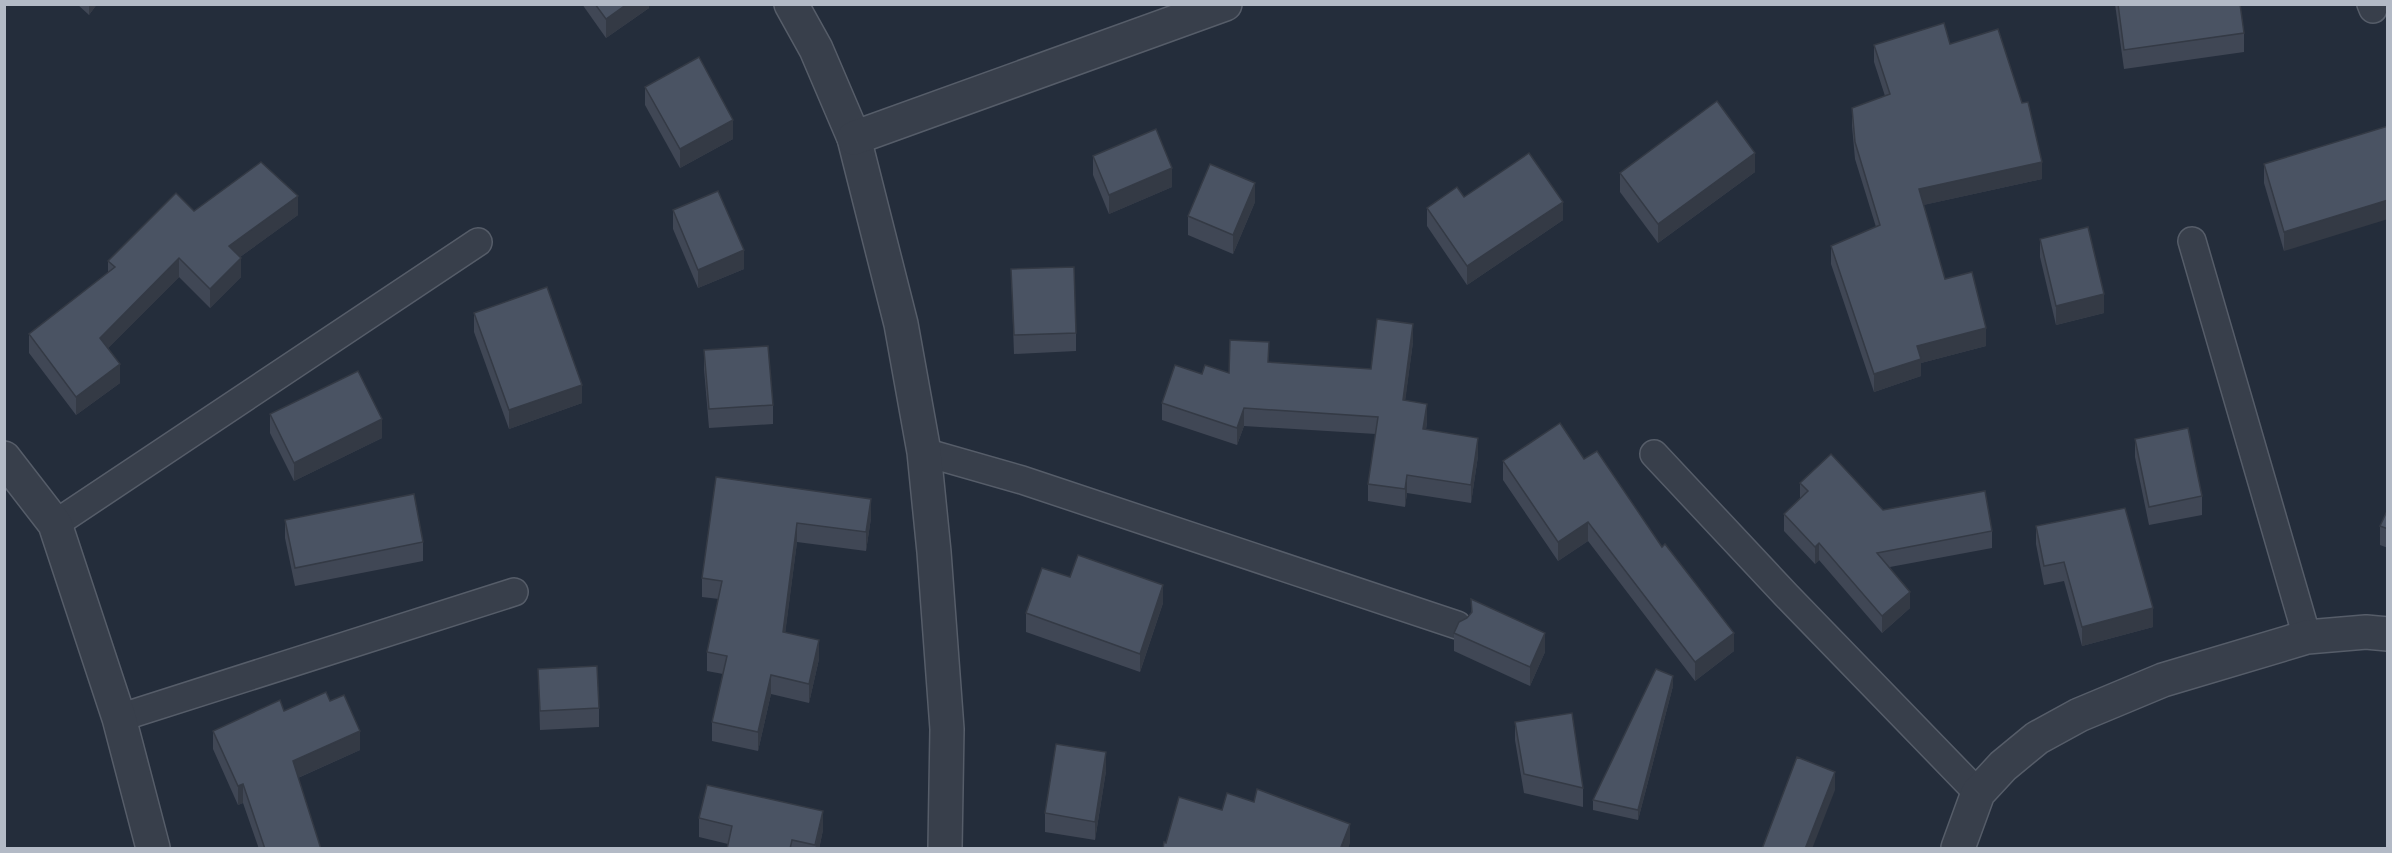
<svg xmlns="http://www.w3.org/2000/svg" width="2392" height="853" font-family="Manrope,sans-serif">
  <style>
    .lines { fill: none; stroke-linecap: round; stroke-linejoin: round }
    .lane-casing { stroke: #565d69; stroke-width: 30 }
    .street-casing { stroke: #565d69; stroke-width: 36 }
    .lane { stroke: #383f4b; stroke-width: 27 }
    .street { stroke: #383f4b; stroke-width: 33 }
    .wall { fill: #404755 }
    .shaded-wall { fill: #343a45 }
    .building { fill: #4a5363; stroke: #343a45; stroke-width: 1.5 }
  </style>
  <rect width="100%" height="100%" fill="#242d3b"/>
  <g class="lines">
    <defs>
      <g id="lane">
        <path d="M 2371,4 L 2373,9"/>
        <path d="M 2192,241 L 2307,637"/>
        <path d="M 924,452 L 1022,480 L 1457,625"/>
        <path d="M 1654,454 L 1787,596 L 1978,793"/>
        <path d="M 55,524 L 478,242"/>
        <path d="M 119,718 L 514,592"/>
      </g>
      <g id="street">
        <path d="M 791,4 L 816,49 L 854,138 L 901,324 L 924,452 L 934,552 L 947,729 L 945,848"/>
        <path d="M 854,138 L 1225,4"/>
        <path d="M 4,458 L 55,524 L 119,718 L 153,848"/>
        <path d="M 1958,848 L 1978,793 L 2003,766 L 2037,738 L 2079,715 L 2163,680 L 2307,637 L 2366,632 L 2388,634"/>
      </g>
    </defs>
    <!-- lane casing -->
    <use href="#lane" class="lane-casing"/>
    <!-- street casing -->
    <use href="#street" class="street-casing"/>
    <!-- lane -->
    <use href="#lane" class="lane"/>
    <!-- street -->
    <use href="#street" class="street"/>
  </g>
  <!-- wall -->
  <g class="wall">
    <path d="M 77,4 L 97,4 L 89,15 Z"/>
    <path d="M 582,4 L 649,4 L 649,8 L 606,38 Z"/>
    <path d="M 2115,4 L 2240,4 L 2244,33 L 2244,52 L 2124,69 Z"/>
    <path d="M 1950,44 L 2042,179 L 1923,205 L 1945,279 L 1986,346 L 1921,363 L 1921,376 L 1874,392 L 1831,264 L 1831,246 L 1876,227 L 1855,159 L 1852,126 L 1852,108 L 1885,96 L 1874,62 L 1874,45 Z"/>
    <path d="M 645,87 L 733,139 L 680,168 L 645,105 Z"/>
    <path d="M 2388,126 L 2284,251 L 2264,183 L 2264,164 Z"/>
    <path d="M 1093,156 L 1172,187 L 1109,214 L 1093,175 Z"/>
    <path d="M 1755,172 L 1658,243 L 1620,192 L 1620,173 Z"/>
    <path d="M 1464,197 L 1563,220 L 1467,285 L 1427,226 L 1427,208 Z"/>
    <path d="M 1255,202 L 1233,254 L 1188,235 L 1188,216 Z"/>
    <path d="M 673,210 L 744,269 L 698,288 L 673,229 Z"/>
    <path d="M 194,211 L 298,215 L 240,257 L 241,277 L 210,308 L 179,277 L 108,348 L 120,383 L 76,415 L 29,353 L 29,334 L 108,273 L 108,261 Z"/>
    <path d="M 2040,239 L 2104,313 L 2056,325 L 2040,257 Z"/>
    <path d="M 1011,269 L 1076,333 L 1076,351 L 1014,354 Z"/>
    <path d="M 474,313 L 582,403 L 509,429 L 474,332 Z"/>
    <path d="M 1413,342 L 1405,400 L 1427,422 L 1426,430 L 1478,456 L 1471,503 L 1407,493 L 1405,507 L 1368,501 L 1368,484 L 1376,434 L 1244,426 L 1237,445 L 1162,420 L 1162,403 L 1229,373 L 1269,362 L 1371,369 Z"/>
    <path d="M 704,350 L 773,405 L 773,424 L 709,428 L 704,369 Z"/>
    <path d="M 270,414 L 382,438 L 294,481 L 270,433 Z"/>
    <path d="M 2135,439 L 2202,496 L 2202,515 L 2149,525 L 2135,457 Z"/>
    <path d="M 1584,459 L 1662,547 L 1734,651 L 1695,681 L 1588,541 L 1558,561 L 1503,480 L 1503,461 Z"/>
    <path d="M 716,477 L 871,518 L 866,551 L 797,542 L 785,633 L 819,659 L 809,703 L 771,694 L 758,751 L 712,741 L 712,722 L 723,674 L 707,671 L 707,652 L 719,599 L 702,597 L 702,578 Z"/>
    <path d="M 1800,483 L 1883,510 L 1992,531 L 1992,548 L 1890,567 L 1910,608 L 1882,633 L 1819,560 L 1815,564 L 1784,531 L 1784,514 L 1800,499 Z"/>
    <path d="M 2388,509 L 2388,548 L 2380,545 L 2380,526 Z"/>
    <path d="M 285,520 L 423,542 L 423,561 L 295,586 L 285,538 Z"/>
    <path d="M 2036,526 L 2153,627 L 2082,646 L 2064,581 L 2044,585 L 2036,544 Z"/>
    <path d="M 1070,577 L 1163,603 L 1140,672 L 1026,632 L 1026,613 Z"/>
    <path d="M 1471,599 L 1545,652 L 1530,686 L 1454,651 L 1454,633 L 1471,613 Z"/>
    <path d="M 538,669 L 599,708 L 599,727 L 540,730 Z"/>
    <path d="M 1673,686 L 1638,820 L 1593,810 L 1593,800 Z"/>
    <path d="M 330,701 L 360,750 L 298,778 L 321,849 L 259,849 L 243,803 L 238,805 L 213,749 L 213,731 L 284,711 Z"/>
    <path d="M 1515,722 L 1583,788 L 1583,807 L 1524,793 L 1515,740 Z"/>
    <path d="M 1106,771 L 1095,840 L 1045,832 L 1045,813 Z"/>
    <path d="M 699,818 L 823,830 L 819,849 L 727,849 L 728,844 L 699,837 Z"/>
  </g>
  <!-- shaded-wall -->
  <g class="shaded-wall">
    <path d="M 89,4 L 97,4 L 89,15 Z"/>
    <path d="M 627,4 L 649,4 L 649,8 L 606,38 L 606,19 Z"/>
    <path d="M 733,120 L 733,139 L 680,168 L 680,149 Z"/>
    <path d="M 1755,153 L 1755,172 L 1658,243 L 1658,224 Z"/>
    <path d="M 2042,162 L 2042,179 L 1919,206 L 1919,189 Z"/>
    <path d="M 1172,168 L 1172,187 L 1109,214 L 1109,195 Z"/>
    <path d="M 1255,183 L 1255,202 L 1233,254 L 1233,235 Z"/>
    <path d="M 298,196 L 298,215 L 229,265 L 229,246 Z"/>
    <path d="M 2388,200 L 2388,219 L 2284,251 L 2284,232 Z"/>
    <path d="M 1563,202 L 1563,220 L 1467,285 L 1467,266 Z"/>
    <path d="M 744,250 L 744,269 L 698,288 L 698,270 Z"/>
    <path d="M 179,258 L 179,277 L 100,356 L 100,338 Z"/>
    <path d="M 241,258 L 241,277 L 210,308 L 210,289 Z"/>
    <path d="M 2104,294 L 2104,313 L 2056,325 L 2056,306 Z"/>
    <path d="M 1413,324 L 1413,342 L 1403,418 L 1403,400 Z"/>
    <path d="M 1986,328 L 1986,346 L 1921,363 L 1921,376 L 1874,392 L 1874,374 L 1917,346 Z"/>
    <path d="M 120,364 L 120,383 L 76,415 L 76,397 Z"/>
    <path d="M 582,385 L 582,403 L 509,429 L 509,410 Z"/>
    <path d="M 1427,404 L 1427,422 L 1423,447 L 1423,429 Z"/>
    <path d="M 1244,408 L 1244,426 L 1237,445 L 1237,428 Z"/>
    <path d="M 382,419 L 382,438 L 294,481 L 294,463 Z"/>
    <path d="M 1478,438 L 1478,456 L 1471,503 L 1471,485 Z"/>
    <path d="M 1407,475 L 1407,493 L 1405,507 L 1405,489 Z"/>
    <path d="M 871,499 L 871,518 L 866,551 L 866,532 Z"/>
    <path d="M 1588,522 L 1588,541 L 1558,561 L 1558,542 Z"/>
    <path d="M 797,523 L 797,542 L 783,651 L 783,632 Z"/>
    <path d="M 1819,543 L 1819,560 L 1815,564 L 1815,547 Z"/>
    <path d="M 1163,585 L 1163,603 L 1140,672 L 1140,654 Z"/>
    <path d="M 1910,592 L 1910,608 L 1882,633 L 1882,616 Z"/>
    <path d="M 2153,608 L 2153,627 L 2082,646 L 2082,627 Z"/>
    <path d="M 1545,633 L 1545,652 L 1530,686 L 1530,667 Z"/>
    <path d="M 1734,633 L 1734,651 L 1695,681 L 1695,662 Z"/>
    <path d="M 819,640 L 819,659 L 809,703 L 809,684 Z"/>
    <path d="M 771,675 L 771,694 L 758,751 L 758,732 Z"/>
    <path d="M 1673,676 L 1673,686 L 1638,820 L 1638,810 Z"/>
    <path d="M 360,731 L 360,750 L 293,780 L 293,761 Z"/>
    <path d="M 1106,752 L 1106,771 L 1095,840 L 1095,822 Z"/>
    <path d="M 1835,772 L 1835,790 L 1812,849 L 1805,849 Z"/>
    <path d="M 243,784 L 243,803 L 238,805 L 238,786 Z"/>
    <path d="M 823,811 L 823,830 L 819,849 L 815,849 Z"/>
    <path d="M 1350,824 L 1350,843 L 1348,849 L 1341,849 Z"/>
  </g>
  <!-- building -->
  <g class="building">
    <path d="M 595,4 L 627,4 L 606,19 Z"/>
    <path d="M 2118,4 L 2240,4 L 2244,33 L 2124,50 Z"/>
    <path d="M 1944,23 L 1950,44 L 1998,29 L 2022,103 L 2028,102 L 2042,162 L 1919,189 L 1945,279 L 1972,272 L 1986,328 L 1917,346 L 1921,359 L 1874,374 L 1831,246 L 1880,225 L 1855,142 L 1852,108 L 1890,94 L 1874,45 Z"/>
    <path d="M 699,57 L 733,120 L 680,149 L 645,87 Z"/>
    <path d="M 1717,101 L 1755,153 L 1658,224 L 1620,173 Z"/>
    <path d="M 2388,126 L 2388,200 L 2284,232 L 2264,164 Z"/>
    <path d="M 1156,129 L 1172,168 L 1109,195 L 1093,156 Z"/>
    <path d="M 1529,153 L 1563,202 L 1467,266 L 1427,208 L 1457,187 L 1464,197 Z"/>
    <path d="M 261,162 L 298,196 L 229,246 L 241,258 L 210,289 L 179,258 L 100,338 L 120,364 L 76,397 L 29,334 L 115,267 L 108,261 L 176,193 L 194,211 Z"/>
    <path d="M 1210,164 L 1255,183 L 1233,235 L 1188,216 Z"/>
    <path d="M 718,191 L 744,250 L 698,270 L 673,210 Z"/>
    <path d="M 2088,227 L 2104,294 L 2056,306 L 2040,239 Z"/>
    <path d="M 1074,267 L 1076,333 L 1014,335 L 1011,269 Z"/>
    <path d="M 547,287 L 582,385 L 509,410 L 474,313 Z"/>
    <path d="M 1377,319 L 1413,324 L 1403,400 L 1427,404 L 1423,429 L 1478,438 L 1471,485 L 1407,475 L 1405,489 L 1368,484 L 1378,417 L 1244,408 L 1237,428 L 1162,403 L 1175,365 L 1202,374 L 1205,365 L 1229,373 L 1230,340 L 1269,342 L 1268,362 L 1371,369 Z"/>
    <path d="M 768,346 L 773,405 L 709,409 L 704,350 Z"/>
    <path d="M 358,371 L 382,419 L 294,463 L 270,414 Z"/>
    <path d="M 1560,423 L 1584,459 L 1597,451 L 1662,547 L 1665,544 L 1734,633 L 1695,662 L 1588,522 L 1558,542 L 1503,461 Z"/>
    <path d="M 2188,428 L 2202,496 L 2149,507 L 2135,439 Z"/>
    <path d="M 1831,454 L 1883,510 L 1985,491 L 1992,531 L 1877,553 L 1910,592 L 1882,616 L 1819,543 L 1815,547 L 1784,514 L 1808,491 L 1800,483 Z"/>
    <path d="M 716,477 L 871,499 L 866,532 L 797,523 L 783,632 L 819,640 L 809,684 L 771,675 L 758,732 L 712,722 L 727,656 L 707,652 L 722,581 L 702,578 Z"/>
    <path d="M 414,494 L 423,542 L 295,568 L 285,520 Z"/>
    <path d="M 2125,508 L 2153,608 L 2082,627 L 2064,562 L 2044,566 L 2036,526 Z"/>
    <path d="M 2388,509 L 2388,529 L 2380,526 Z"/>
    <path d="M 1078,555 L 1163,585 L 1140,654 L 1026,613 L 1042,568 L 1070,577 Z"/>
    <path d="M 1471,599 L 1545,633 L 1530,667 L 1454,633 L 1459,622 L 1467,618 L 1472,612 Z"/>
    <path d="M 597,666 L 599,708 L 540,711 L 538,669 Z"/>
    <path d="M 1656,669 L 1673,676 L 1638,810 L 1593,800 Z"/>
    <path d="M 326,692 L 330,701 L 344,695 L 360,731 L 293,761 L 321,849 L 265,849 L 243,784 L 238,786 L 213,731 L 280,700 L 284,711 Z"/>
    <path d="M 1572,713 L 1583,788 L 1524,774 L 1515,722 Z"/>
    <path d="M 1056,744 L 1106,752 L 1095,822 L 1045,813 Z"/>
    <path d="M 1797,757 L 1835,772 L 1805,849 L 1762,849 Z"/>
    <path d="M 707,785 L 823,811 L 815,845 L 792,840 L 790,849 L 727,849 L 732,826 L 699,818 Z"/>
    <path d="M 1257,789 L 1350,824 L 1341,847 L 1346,849 L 1163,849 L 1164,842 L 1166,843 L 1179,797 L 1222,810 L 1227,793 L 1254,802 Z"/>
  </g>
  <!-- border -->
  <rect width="2392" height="853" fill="none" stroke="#b3bac6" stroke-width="12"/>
</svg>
